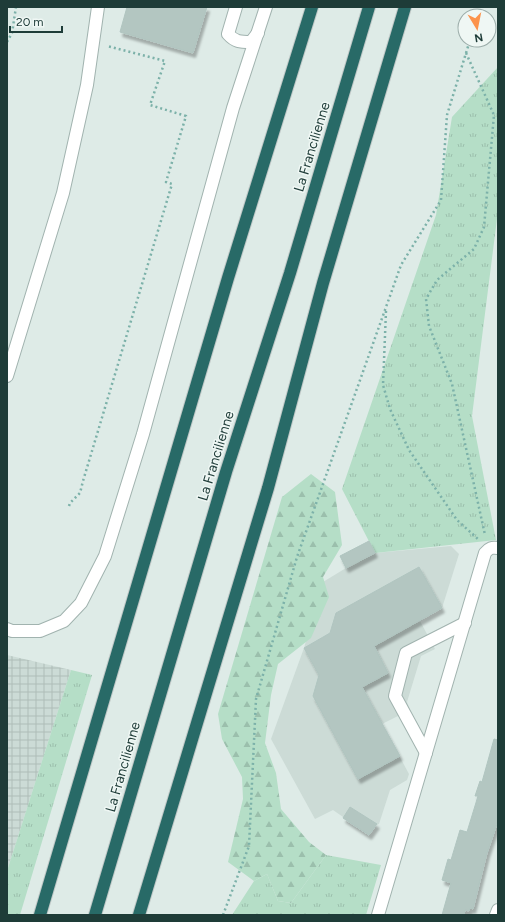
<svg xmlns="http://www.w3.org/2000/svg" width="505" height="922" font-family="Figtree,sans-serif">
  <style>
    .built { fill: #ccdbd6 }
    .industrial { fill: url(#industrial-grid) }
    .grass { fill: url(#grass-tufts) }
    .forest { fill: url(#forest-firs) }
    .building { fill: #b3c6c1; stroke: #b0c5c0; filter: url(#shadow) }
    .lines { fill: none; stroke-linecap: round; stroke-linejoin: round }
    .minor-casing { stroke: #a1b3af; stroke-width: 14 }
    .highway-casing { stroke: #c0c8c7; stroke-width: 14 }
    .path { stroke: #7cb1a9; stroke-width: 2.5; stroke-dasharray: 2 3; stroke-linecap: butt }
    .minor { stroke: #fff; stroke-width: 12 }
    .highway { stroke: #286a67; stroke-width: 12 }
    .labels { text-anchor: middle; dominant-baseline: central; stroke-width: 3; stroke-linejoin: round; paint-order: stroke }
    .street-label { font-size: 14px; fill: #1e3c38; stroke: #eff7f4 }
  </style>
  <defs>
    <pattern id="industrial-grid" width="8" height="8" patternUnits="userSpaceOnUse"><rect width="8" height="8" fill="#ccdbd6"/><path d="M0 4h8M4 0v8" fill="none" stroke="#afbdb8"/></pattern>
    <pattern id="grass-tufts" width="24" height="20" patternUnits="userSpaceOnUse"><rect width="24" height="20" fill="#b5dec7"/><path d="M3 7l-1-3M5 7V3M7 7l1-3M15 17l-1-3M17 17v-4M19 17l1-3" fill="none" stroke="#9bbfac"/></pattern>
    <pattern id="forest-firs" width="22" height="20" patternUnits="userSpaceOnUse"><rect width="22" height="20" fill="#b5dec7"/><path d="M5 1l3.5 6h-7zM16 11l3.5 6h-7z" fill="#9bbfac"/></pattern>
    <filter id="shadow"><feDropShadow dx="2.5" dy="4.5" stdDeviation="1" flood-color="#0004"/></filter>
  </defs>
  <rect width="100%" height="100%" fill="#deebe7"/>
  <!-- built -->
  <path class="built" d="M 369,541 L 375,553 L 451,546 L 459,554 L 442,608 L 420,621 L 435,649 L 421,656 L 407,702 L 410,710 L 382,724 L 409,774 L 407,780 L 390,790 L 379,824 L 376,825 L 369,835 L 333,810 L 315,819 L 271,739 L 304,648 L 323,582 L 346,568 L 340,556 Z"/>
  <!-- industrial -->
  <path class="industrial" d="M 7,655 L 71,670 L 7,871 Z"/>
  <!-- grass -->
  <g class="grass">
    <path d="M 498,67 L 498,211 L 472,416 L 496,540 L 375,553 L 342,489 L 436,215 L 452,117 Z"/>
    <path d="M 71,670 L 92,675 L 20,915 L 7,915 L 7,871 Z"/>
    <path d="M 326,855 L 381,865 L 366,915 L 232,915 L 254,881 L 267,874 L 278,901 L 291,903 Z"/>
  </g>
  <!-- forest -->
  <path class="forest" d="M 311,474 L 335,492 L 342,545 L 323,577 L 329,597 L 311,638 L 278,664 L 271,695 L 265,743 L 276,773 L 281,809 L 309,842 L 326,855 L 291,903 L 278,901 L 267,874 L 254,881 L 228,862 L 243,799 L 242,777 L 222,739 L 218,714 L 282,497 Z"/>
  <!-- building -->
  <g class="building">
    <path d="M 127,7 L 207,7 L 193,53 L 120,32 Z"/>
    <path d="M 369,541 L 375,553 L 346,568 L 340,556 Z"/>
    <path d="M 419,567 L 442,608 L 374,646 L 388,673 L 362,687 L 400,756 L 358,779 L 313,696 L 319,675 L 304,648 L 330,633 L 336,613 Z"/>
    <path d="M 494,739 L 498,740 L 498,821 L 487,853 L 473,909 L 470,908 L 469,911 L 465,910 L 464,915 L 442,915 L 451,883 L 442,880 L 448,859 L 451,860 L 460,830 L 467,832 L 478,796 L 475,796 L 480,781 L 482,782 Z"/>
    <path d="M 350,807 L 377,824 L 369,835 L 343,818 Z"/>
  </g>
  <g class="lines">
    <defs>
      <g id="minor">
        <path d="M 236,7 L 228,34 C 235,42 240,42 251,42 L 258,33"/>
        <path d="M 7,376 L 63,193 L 87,85 L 98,7"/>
        <path d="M 7,629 L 12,631 L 40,631 L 64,621 L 81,603 L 105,556 L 143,434 L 233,108 L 266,7"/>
        <path d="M 426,753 L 395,696 L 406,653 L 465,623"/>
        <path d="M 378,915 L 485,553 C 489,548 492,547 498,548"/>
        <path d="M 496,915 L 498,910"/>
      </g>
      <g id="highway">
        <path d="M 40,915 L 228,278 L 312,7"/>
        <path d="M 95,915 L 226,472 L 290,273 L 369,7"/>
        <path d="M 139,915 L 268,488 L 323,283 L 405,7"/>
      </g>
    </defs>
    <!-- minor casing -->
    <use href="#minor" class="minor-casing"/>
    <!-- highway casing -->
    <use href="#highway" class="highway-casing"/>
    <!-- path -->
    <g class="path">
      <path d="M 476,16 L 478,7"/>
      <path d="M 7,42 L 12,33 L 16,7"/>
      <path d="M 466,53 L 494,115 L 484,227 L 474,249 L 437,280 L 426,299 L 429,326 L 452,384 L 485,535"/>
      <path d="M 386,311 L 383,385 L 390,409 L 409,450 L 457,520 L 479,540"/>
      <path d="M 69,506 L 70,503 L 80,493 L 83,481 L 172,184 L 166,182 L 186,116 L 150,105 L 165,61 L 107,46"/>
      <path d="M 223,915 L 249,846 L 256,699 L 297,557 L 401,265 L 441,200 L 447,115 L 470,40"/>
    </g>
    <!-- minor -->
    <use href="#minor" class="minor"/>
    <!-- highway -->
    <use href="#highway" class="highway"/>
  </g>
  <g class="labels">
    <!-- street labels -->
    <g class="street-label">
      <text transform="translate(312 147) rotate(-73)">La Francilienne</text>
      <text transform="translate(216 456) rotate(-73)">La Francilienne</text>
      <text transform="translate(123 767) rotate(-74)">La Francilienne</text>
    </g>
  </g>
  <!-- border -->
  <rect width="505" height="922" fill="none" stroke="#1e3c38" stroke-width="16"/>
  <!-- north arrow -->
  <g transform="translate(477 28) rotate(170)"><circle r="19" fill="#eff7f4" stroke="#9baca9"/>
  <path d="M0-3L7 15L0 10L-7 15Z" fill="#fc934b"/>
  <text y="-6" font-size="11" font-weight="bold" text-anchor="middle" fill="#1e3c38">N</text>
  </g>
  <!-- scale -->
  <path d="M10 26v6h52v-6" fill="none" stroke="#1e3c38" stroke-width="2"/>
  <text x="16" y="26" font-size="12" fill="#1e3c38" stroke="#eff7f4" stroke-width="3" paint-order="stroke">20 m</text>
</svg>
